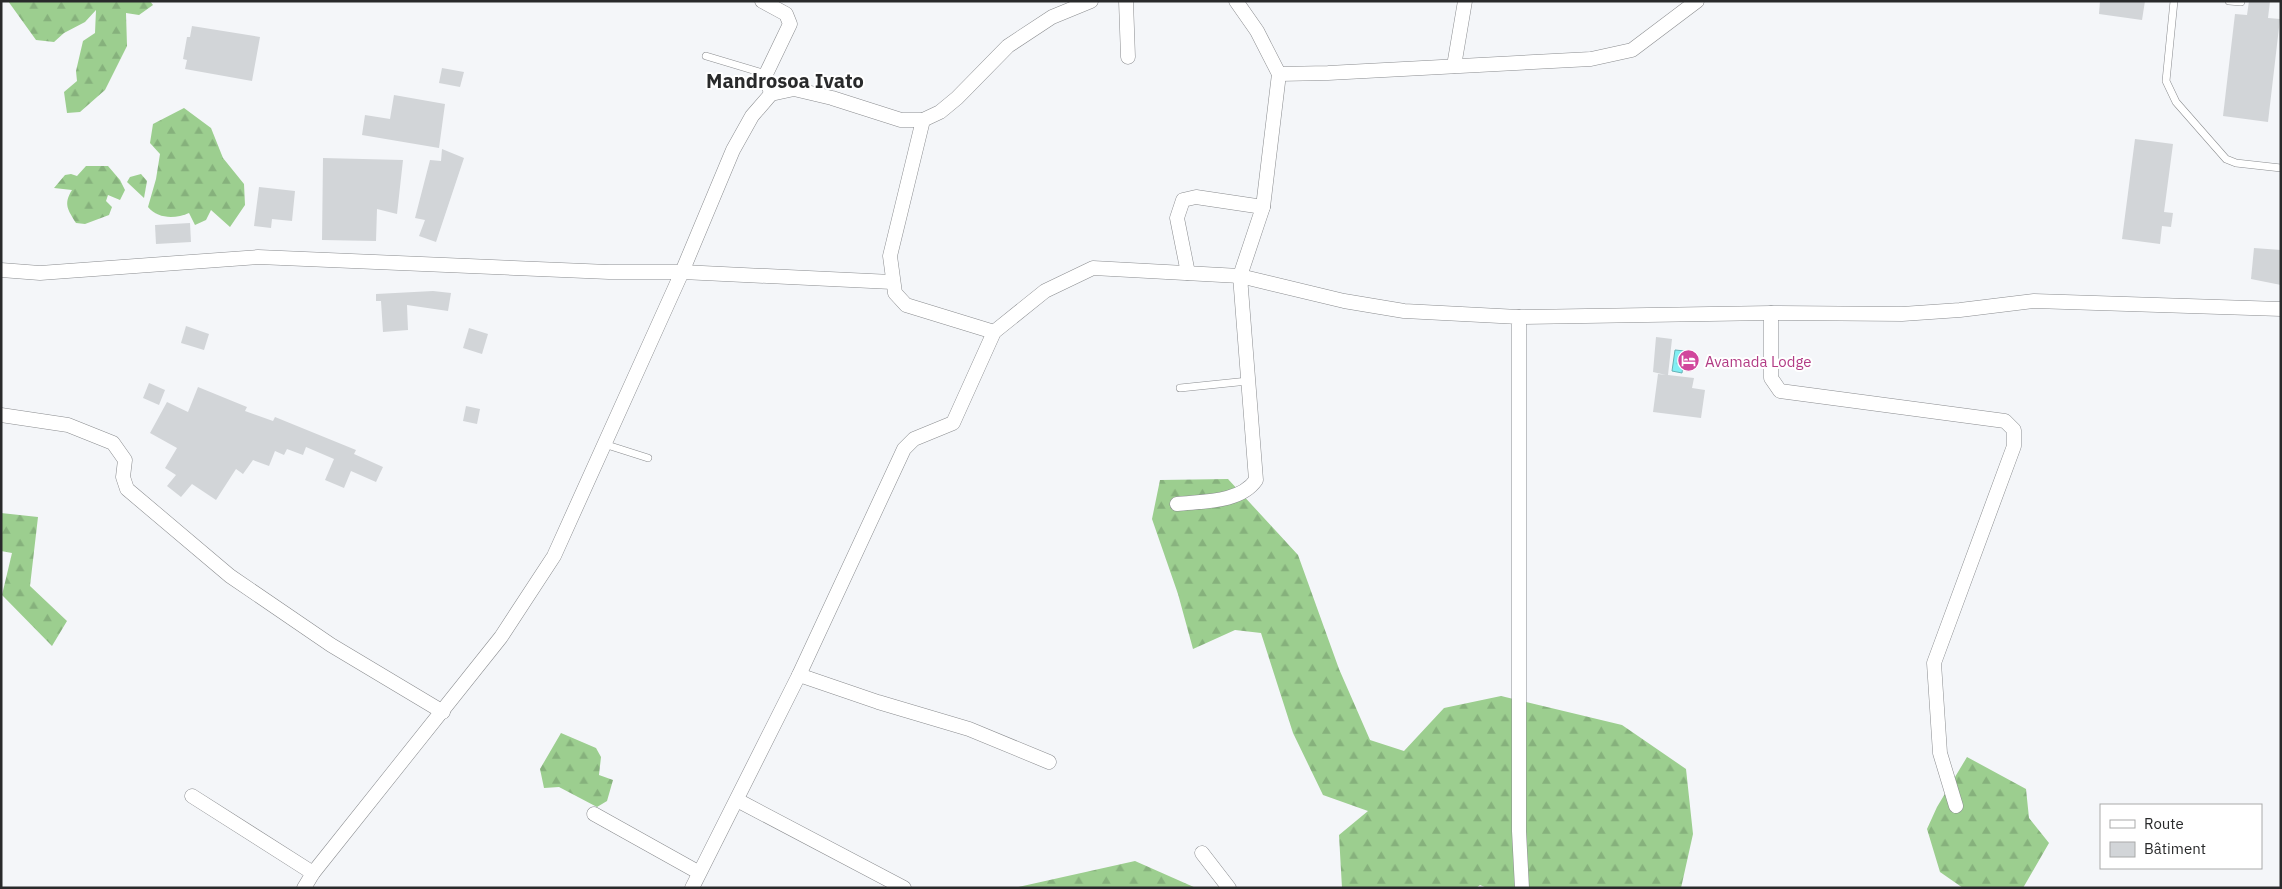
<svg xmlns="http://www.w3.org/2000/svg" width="2282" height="889" font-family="'IBM Plex Sans',sans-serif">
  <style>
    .forest { fill: url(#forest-firs) }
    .water { fill: url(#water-ripples); stroke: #67b3b7 }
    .building { fill: #d2d5d8 }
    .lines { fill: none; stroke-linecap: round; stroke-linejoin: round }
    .lane-casing { stroke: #8a8c8f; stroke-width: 8 }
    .street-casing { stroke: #8a8c8f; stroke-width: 15 }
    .lane { stroke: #fff; stroke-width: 7 }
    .street { stroke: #fff; stroke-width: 14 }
    .labels { text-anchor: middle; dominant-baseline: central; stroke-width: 4; stroke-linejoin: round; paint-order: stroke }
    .hotel-label { font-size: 15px; fill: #b23c85; stroke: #fff; text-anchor: start }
    .district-label { font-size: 20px; font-weight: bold; fill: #292a2b; stroke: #fff }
  </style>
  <defs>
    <pattern id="forest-firs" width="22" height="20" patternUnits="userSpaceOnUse" patternTransform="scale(1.25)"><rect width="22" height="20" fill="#9cce8f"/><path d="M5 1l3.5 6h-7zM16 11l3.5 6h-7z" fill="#86b17c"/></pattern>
    <pattern id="water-ripples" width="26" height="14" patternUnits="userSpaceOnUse" patternTransform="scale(1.25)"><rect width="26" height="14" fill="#81eef3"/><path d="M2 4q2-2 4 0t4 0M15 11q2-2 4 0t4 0" fill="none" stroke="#6fccd0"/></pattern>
  </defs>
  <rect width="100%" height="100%" fill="#f4f6f9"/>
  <!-- forest -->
  <g class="forest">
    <path d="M 8,1 L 150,1 L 153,5 L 139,15 L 126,13 L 127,46 L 105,90 L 80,112 L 67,113 L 64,92 L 77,81 L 76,71 L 83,41 L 95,33 L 96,10 L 85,22 L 64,33 L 54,42 L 36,40 Z"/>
    <path d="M 184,108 L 211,128 L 223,158 L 244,184 L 245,205 L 230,227 L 211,210 L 206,220 L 195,225 L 189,213 C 175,219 158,219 148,207 L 156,179 L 160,154 L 150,143 L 153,124 Z"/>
    <path d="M 86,166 L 108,166 L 120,180 L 125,190 L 120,200 L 108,195 L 106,201 L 112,207 L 109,215 L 85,224 L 76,223 C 68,210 63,204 72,190 L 54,188 L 65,175 L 71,174 L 77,176 Z"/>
    <path d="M 141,174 L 147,181 L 144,198 L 127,182 L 130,177 Z"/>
    <path d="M 1228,479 L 1298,555 L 1339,669 L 1370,740 L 1404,751 L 1444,708 L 1501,696 L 1622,725 L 1686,769 L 1693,834 L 1681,888 L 1487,888 L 1480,885 L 1476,888 L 1342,888 L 1339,835 L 1368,811 L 1323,795 L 1293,733 L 1261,633 L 1235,630 L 1193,649 L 1178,594 L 1152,519 L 1160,480 Z"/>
    <path d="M 1,513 L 38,517 L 30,586 L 67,621 L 52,646 L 2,595 L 12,553 L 1,551 Z"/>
    <path d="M 561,733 L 596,748 L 601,757 L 599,775 L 613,780 L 607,801 L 597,807 L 559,787 L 544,788 L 540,769 Z"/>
    <path d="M 1967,757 L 2026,789 L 2029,818 L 2049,843 L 2023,888 L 1963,888 L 1940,872 L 1927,829 L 1937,807 Z"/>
    <path d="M 1135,861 L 1196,888 L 1014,888 Z"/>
  </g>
  <!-- water -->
  <path class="water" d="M 1675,350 L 1685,351 L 1682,373 L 1672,371 Z"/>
  <!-- building -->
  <g class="building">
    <path d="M 2100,1 L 2145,1 L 2142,20 L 2099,14 Z"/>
    <path d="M 2249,1 L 2270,1 L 2268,18 L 2280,19 L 2268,122 L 2223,116 L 2235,14 L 2247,15 Z"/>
    <path d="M 192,26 L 260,37 L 252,81 L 185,69 L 187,60 L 183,59 L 187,37 L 190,37 Z"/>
    <path d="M 442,68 L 464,72 L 460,87 L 439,83 Z"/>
    <path d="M 394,95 L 445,104 L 439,148 L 362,135 L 365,115 L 390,119 Z"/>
    <path d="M 2135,139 L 2173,144 L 2164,212 L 2173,213 L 2171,227 L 2162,226 L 2160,244 L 2122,239 Z"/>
    <path d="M 442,149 L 464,158 L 436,242 L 419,236 L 425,220 L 415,218 L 430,160 L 441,161 Z"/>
    <path d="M 323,158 L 403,160 L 397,214 L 377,209 L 376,241 L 322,240 Z"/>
    <path d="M 259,187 L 295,191 L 292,221 L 272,219 L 271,228 L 254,226 Z"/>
    <path d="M 190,223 L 191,242 L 156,244 L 155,225 Z"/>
    <path d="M 2254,248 L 2281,250 L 2281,285 L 2251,279 Z"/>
    <path d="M 433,291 L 451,293 L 448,311 L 407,305 L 408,330 L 383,332 L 381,301 L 376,301 L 376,294 Z"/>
    <path d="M 186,326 L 209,334 L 204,350 L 181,343 Z"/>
    <path d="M 469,328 L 488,334 L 482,354 L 463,348 Z"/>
    <path d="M 1656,337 L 1672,339 L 1668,375 L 1694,378 L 1692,388 L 1705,390 L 1701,418 L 1653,412 L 1658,374 L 1666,375 L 1653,372 Z"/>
    <path d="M 149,383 L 165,390 L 159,405 L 143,398 Z"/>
    <path d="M 198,387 L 247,407 L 245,411 L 273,421 L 275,417 L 356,450 L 354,454 L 383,467 L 376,482 L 351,471 L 344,488 L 325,480 L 334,459 L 306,447 L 303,455 L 287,449 L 284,455 L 275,451 L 269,466 L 253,460 L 243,474 L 236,469 L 216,500 L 192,484 L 181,497 L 167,486 L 176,475 L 165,468 L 177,448 L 150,433 L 167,402 L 188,412 Z"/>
    <path d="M 466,406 L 480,409 L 477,424 L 463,421 Z"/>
  </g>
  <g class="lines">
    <defs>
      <g id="lane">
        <path d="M 2174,1 L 2166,81 L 2176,102 L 2226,159 L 2236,163 L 2281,168"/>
        <path d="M 2229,1 L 2241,2"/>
        <path d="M 706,56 L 766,74"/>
        <path d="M 1180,388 L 1248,381"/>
        <path d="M 604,444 L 648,458"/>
      </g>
      <g id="street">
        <path d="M 762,1 L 786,14 L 790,24 L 766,74 L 771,94"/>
        <path d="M 1126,1 L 1128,57"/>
        <path d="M 1236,1 L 1257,31 L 1279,74 L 1328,73 L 1591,59 L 1632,50 L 1697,1"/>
        <path d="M 1454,66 L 1465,1"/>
        <path d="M 923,120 L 890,256 L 895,293 L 906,305 L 994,332"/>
        <path d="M 1,270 L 40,273 L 258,257 L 609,272 L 682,272 L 892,282"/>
        <path d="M 1188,273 L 1177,218 L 1183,200 L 1196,197 L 1263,207"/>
        <path d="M 1771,313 L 1771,378 L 1780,391 L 2005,421 L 2014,430 L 2014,446 L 1934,663 L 1940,753 L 1956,806"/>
        <path d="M 1519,317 L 1771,313 L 1902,314 L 1960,310 L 2034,301 L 2281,309"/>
        <path d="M 1,415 L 68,425 L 113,443 L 125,460 L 123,477 L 127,489 L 230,576 L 331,645 L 443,712"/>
        <path d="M 1177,504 C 1202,501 1240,503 1256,480 L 1240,276 L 1344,301 L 1404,311 L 1519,317 L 1519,831 L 1522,888"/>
        <path d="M 799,675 L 878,702 L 969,729 L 1049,762"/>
        <path d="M 192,796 L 313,873"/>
        <path d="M 737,800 L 904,888"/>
        <path d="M 594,814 L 698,872"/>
        <path d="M 1202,853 L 1229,888"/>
        <path d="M 304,888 L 313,873 L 501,637 L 554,556 L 682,272 L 733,150 L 752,116 L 771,94 L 794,89 L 832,98 L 901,120 L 923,120 L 940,112 L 957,98 L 1008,46 L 1052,17 L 1091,1"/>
        <path d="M 692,888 L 799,675 L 904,449 L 914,439 L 953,423 L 994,332 L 1045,291 L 1093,268 L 1240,276 L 1263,207 L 1279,74"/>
      </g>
    </defs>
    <!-- lane casing -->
    <use href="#lane" class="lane-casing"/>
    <!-- street casing -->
    <use href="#street" class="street-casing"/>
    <!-- lane -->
    <use href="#lane" class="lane"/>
    <!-- street -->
    <use href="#street" class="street"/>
  </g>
  <!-- icons -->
  <defs>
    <symbol id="hotel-disc" viewBox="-11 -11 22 22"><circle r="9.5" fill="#d1479c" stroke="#fff"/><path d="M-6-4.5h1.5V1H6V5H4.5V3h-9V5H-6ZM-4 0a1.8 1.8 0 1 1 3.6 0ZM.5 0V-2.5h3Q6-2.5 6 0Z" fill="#fff"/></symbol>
  </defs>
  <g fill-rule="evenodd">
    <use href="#hotel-disc" x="1676" y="348" width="25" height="25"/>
  </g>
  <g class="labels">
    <!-- hotel labels -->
    <g class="hotel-label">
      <text x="1705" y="361">Avamada Lodge</text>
    </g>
    <!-- district labels -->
    <g class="district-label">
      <text x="785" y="80">Mandrosoa Ivato</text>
    </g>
  </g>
  <!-- border -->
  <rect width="2282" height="889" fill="none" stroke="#292a2b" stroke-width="5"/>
  <!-- legend -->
  <rect x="2100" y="804" width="162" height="65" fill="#ffffff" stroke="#a9aaaa"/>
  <rect x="2110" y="820" width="25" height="8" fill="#ffffff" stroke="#a9aaaa"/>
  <text x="2144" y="829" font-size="15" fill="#292a2b">Route</text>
  <rect x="2110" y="842" width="25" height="15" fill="#d2d5d8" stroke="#a9aaaa"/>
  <text x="2144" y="854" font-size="15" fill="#292a2b">Bâtiment</text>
</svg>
